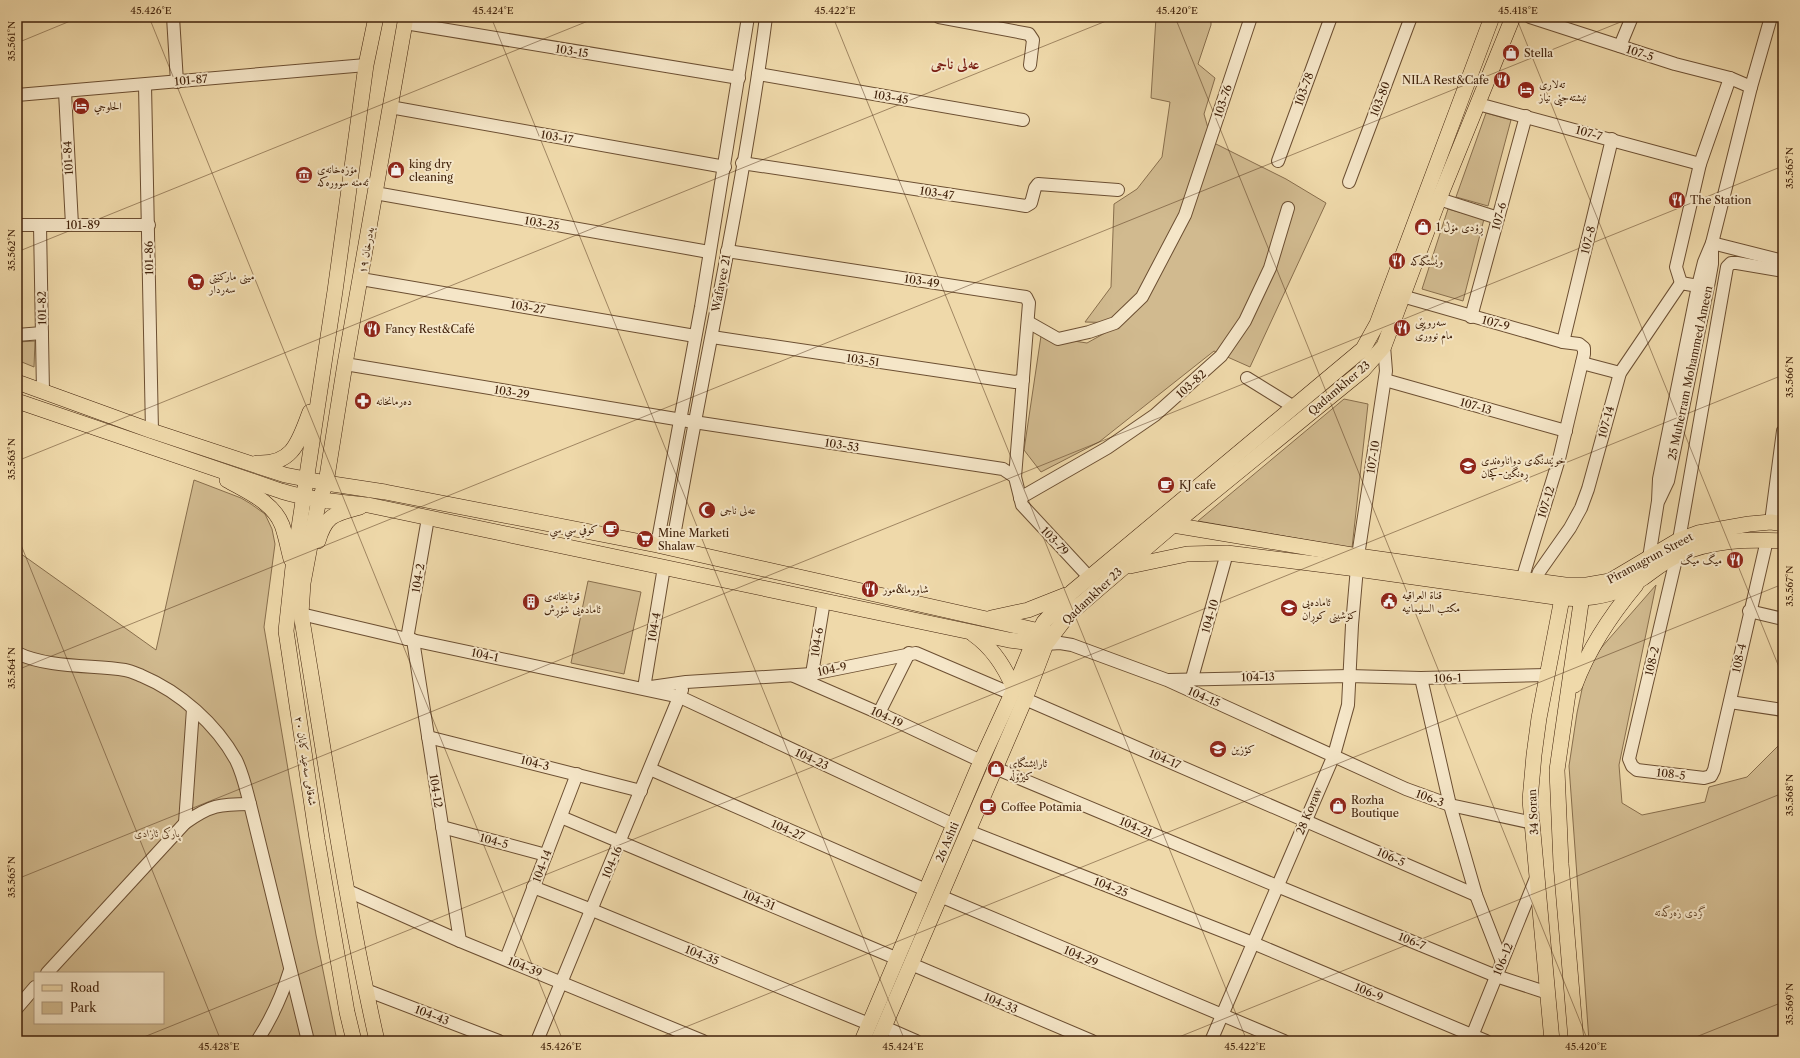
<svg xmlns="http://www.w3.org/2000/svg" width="1800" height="1058" font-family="'Libre Caslon Text',Amiri,serif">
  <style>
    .green { fill: #d1ba8f; stroke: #886e4c; fill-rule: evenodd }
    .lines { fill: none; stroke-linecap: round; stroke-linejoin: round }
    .minor-casing { stroke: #6c4f32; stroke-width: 14 }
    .major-casing { stroke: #40210a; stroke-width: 16 }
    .minor { stroke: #f5e6c8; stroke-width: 12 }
    .major { stroke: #efd9aa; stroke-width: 15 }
    .ticks { fill: none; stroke: #40210a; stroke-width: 1; stroke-opacity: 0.45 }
    .labels { text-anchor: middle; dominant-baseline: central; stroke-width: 4; stroke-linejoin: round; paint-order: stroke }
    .street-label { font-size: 11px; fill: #40210a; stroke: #f5e6c8 }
    .poi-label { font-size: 11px; fill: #40210a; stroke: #f5e6c8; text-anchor: start }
    .park-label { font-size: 11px; font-style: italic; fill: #64472b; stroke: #f5e6c8 }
    .district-label { font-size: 15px; font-weight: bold; fill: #7a1f14; stroke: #f5e6c8 }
    .neatline { fill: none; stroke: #40210a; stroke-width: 1.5 }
    .ticks-label { font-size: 10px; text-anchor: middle; fill: #40210a }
  </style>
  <rect width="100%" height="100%" fill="#efd9aa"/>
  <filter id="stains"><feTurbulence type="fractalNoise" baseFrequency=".005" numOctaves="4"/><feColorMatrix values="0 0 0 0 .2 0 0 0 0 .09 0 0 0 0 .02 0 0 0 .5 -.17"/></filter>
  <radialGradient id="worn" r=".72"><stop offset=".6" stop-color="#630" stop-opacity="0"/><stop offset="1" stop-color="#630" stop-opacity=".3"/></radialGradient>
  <!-- green -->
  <g class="green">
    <path d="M 1156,17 L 1211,17 L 1211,25 L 1198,64 L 1215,78 L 1204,114 L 1212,142 L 1286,179 L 1326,203 L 1250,367 L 1214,351 L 1099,442 L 1041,472 L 1024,450 L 1041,336 L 1087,343 L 1123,323 L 1085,322 L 1111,287 L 1114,204 L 1137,189 L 1162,157 L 1170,102 L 1151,98 Z"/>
    <path d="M 1486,113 L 1511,120 L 1488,206 L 1456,197 Z"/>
    <path d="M 1448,209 L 1484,219 L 1463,301 L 1422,289 Z"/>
    <path d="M 35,341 L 34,367 L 17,360 L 17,342 Z"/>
    <path d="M 1344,399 L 1368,404 L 1352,548 L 1198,521 Z"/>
    <path d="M 194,480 L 241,498 L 251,504 L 265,514 L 272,529 L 275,544 L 264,627 L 316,935 L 337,1041 L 17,1041 L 17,551 L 156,650 ZM 35,973 L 163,973 L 163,1023 L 35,1023 Z"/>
    <path d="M 588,581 L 641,592 L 624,674 L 571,663 Z"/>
    <path d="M 1656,585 L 1619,765 L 1622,803 L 1642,815 L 1705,802 L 1709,787 L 1747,777 L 1783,741 L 1783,1041 L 1589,1041 L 1569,766 L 1577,713 L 1585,675 L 1601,648 Z"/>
  </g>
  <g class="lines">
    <defs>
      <g id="minor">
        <path d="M 173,17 L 177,82"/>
        <path d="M 939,17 L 1029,34 L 1033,40 L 1030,65"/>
        <path d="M 1530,17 L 1675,64 L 1730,78 L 1751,87"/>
        <path d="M 405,23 L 739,78"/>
        <path d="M 1620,46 L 1632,17"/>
        <path d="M 758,74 L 1023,120"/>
        <path d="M 145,85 L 152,431"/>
        <path d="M 65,92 L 72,225"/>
        <path d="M 17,95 L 366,65"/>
        <path d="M 1478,104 L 1700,164"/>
        <path d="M 390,107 L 725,167"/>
        <path d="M 1278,161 L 1331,17"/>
        <path d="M 742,163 L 1026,206 L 1031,203 L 1035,188 L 1038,184 L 1118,190"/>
        <path d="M 1349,182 L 1411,17"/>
        <path d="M 375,193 L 709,252"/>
        <path d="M 1439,199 L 1498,218"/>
        <path d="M 17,225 L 149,225"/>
        <path d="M 40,225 L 43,392"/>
        <path d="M 1712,243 L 1783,261"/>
        <path d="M 727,251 L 1026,297 L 1029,303 L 1015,477"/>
        <path d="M 361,279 L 695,336"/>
        <path d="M 1681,283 L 1676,267 L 1700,164 L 1730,78"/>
        <path d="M 1402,296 L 1563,342 L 1579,344 L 1584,348 L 1584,354 L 1559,459 L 1522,580"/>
        <path d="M 1471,317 L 1526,116"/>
        <path d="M 1028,322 L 1058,339 L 1089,332 L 1115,323 L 1142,297 L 1185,215 L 1251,17"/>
        <path d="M 17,335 L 42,333"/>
        <path d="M 712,337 L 1015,382 L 1023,380"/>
        <path d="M 1563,342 L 1612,139"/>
        <path d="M 1582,363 L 1620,373"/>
        <path d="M 345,364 L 694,422 L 1003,469 L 1015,477 L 1022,505 L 1089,577"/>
        <path d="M 1247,378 L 1294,407"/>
        <path d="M 1385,380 L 1566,431"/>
        <path d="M 1020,498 L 1107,448 L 1155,415 L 1221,356 L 1245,321 L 1270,268 L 1288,208"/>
        <path d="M 1659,500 L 1668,481 L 1709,281 L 1712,264 L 1712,248"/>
        <path d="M 1771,522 L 1783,431"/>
        <path d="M 1679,540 L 1727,267 L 1731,263 L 1737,263 L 1783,271"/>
        <path d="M 657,545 L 701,307 L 748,17"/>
        <path d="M 672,548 C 702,371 743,195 766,17"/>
        <path d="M 1677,555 L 1629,759 L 1632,766 L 1637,770 L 1704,778 L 1711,776 L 1714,770 L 1767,540"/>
        <path d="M 1649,558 L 1658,501 L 1659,479 L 1698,286 L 1704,262 L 1712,243 L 1751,87 L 1771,17"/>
        <path d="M 664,567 L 644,688 L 686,682 L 812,674 L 916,653 L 1012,694"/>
        <path d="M 1535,582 L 1539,572 L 1570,528 L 1581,508 L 1588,489 L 1620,373 L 1681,283 L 1698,286"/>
        <path d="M 1749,611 L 1783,619"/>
        <path d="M 301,614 L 407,639 L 680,697 L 954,825"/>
        <path d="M 407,639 L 428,518"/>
        <path d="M 413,640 L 460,941"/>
        <path d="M 1046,644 L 1060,643 L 1072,645 L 1167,680 L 1406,789 L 1450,805 L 1533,823"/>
        <path d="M 17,653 C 48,668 91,665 125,670 C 131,671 137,674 142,676 C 180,692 216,724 236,760 C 243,774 246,789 250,804 L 308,1041"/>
        <path d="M 794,676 L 879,713 L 981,761"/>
        <path d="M 1192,678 L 1227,553"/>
        <path d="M 1421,678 L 1450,805 L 1476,895 L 1502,962"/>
        <path d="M 811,680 L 824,601"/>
        <path d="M 1169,680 L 1349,676 L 1421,678 L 1547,675"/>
        <path d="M 1025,699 L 1476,895"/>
        <path d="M 1730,702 L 1783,710"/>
        <path d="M 879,713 L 909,653"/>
        <path d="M 428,737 L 641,791"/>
        <path d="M 995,768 L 1277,886 L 1496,976 L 1548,993"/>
        <path d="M 650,769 L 926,890"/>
        <path d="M 561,817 L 898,959"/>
        <path d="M 185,823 L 193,709"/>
        <path d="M 442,827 L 546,855"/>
        <path d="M 968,831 L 1253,943 L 1486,1041"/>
        <path d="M 533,887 L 592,910 L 869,1024"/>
        <path d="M 348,891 L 460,941 L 703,1041"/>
        <path d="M 940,896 L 1284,1041"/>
        <path d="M 506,959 L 577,774"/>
        <path d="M 911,964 L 1092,1041"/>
        <path d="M 47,973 L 185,823 C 210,805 220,804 250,804"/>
        <path d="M 366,990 L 499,1041"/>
        <path d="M 17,1008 L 35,987"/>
        <path d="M 884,1027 L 916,1041"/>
        <path d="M 257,1041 C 272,1018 282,996 290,970"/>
        <path d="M 537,1041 L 682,690"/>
        <path d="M 1211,1041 L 1334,755 L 1348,705 L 1352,625 L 1358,556 L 1386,371 L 1384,346"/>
        <path d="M 1470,1041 L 1536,878"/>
      </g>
      <g id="major">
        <path d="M 17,382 L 152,431 L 285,475 L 326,483 L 385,492 L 657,545 L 1048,633"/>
        <path d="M 17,401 L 281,491 C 310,500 339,502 368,505 L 1009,640 L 1041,644"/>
        <path d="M 257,463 C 294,465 299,440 310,412"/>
        <path d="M 227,480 C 248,492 273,502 282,525 C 286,536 288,548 291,559"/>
        <path d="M 1167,524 L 1358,556 L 1565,585 L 1587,585 L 1610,581 L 1679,540 L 1698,533 L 1749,524 L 1771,522 L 1783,524"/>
        <path d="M 318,541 C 326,514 335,514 360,507"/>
        <path d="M 1130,566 L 1187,554 L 1227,553 L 1357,569 L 1562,598 C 1591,600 1618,595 1643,578 C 1654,570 1666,560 1678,555 C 1712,540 1747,539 1783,541"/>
        <path d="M 991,618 L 1028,610 L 1066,595"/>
        <path d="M 973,634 C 993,648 1005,667 1014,689"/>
        <path d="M 1575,685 C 1589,648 1611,615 1636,585"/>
        <path d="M 354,1041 L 347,1012 L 317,839 L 286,631 L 293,567 L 335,291 L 366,65 L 376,17"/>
        <path d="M 377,1041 C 345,900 325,756 301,614 L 303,583 L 315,519 L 319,500 L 326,483 L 345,364 L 406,17"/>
        <path d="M 862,1041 L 981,761 L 1014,689 L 1033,643 L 1044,622 L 1072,592 L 1363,349 L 1377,324 L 1492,17"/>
        <path d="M 878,1041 L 1025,699 L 1046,644 L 1068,615 L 1173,525 L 1363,370 L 1384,346 L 1439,199 L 1513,17"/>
        <path d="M 1552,1041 L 1530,800 L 1534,755 L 1539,718 L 1564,588"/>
        <path d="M 1576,1041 L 1561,864 L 1557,770 L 1583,589"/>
      </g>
    </defs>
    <!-- minor casing -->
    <use href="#minor" class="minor-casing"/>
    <!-- major casing -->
    <use href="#major" class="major-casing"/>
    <!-- minor -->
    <use href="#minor" class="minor"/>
    <!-- major -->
    <use href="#major" class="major"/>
  </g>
  <!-- ticks -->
  <path class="ticks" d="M 149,17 L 563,1041M 491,17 L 905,1041M 833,17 L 1247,1041M 1175,17 L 1588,1041M 1516,17 L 1783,677M 17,43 L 80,17M 17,252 L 598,17M 17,461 L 1116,17M 17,535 L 221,1041M 17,670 L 1633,17M 17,879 L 1783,166M 134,1041 L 1783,375M 651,1041 L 1783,584M 1169,1041 L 1783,793M 1686,1041 L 1783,1002"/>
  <!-- icons -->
  <defs>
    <symbol id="shop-disc" viewBox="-11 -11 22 22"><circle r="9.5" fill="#8f2418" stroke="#f5e6c8"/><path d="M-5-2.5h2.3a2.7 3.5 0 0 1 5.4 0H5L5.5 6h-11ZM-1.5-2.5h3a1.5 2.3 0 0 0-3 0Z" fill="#fff"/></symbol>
    <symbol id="restaurant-disc" viewBox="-11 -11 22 22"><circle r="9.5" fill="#8f2418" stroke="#f5e6c8"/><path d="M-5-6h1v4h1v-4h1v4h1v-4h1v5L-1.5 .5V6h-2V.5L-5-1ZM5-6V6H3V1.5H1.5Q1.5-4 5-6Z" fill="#fff"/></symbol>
    <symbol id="hotel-disc" viewBox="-11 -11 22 22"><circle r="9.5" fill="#8f2418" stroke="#f5e6c8"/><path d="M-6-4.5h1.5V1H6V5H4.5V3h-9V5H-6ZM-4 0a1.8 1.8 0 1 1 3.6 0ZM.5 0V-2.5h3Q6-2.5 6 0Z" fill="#fff"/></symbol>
    <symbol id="museum-disc" viewBox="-11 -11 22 22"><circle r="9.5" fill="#8f2418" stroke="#f5e6c8"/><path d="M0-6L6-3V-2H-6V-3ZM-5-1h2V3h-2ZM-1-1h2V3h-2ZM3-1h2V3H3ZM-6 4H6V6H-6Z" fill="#fff"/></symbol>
    <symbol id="supermarket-disc" viewBox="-11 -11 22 22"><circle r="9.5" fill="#8f2418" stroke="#f5e6c8"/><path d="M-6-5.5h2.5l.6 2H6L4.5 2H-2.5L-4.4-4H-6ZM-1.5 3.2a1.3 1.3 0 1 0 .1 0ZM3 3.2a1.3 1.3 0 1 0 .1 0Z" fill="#fff"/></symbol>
    <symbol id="pharmacy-disc" viewBox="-11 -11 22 22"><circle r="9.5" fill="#8f2418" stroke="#f5e6c8"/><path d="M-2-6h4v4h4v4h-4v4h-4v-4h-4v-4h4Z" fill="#fff"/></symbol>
    <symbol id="school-disc" viewBox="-11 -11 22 22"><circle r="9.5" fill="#8f2418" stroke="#f5e6c8"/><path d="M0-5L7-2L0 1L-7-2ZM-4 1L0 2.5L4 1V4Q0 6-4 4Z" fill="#fff"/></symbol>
    <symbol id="cafe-disc" viewBox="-11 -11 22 22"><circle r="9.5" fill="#8f2418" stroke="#f5e6c8"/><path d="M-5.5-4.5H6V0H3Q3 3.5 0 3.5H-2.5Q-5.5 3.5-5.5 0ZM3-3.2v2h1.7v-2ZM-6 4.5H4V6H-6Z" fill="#fff"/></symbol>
    <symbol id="mosque-disc" viewBox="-11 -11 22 22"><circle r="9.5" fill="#8f2418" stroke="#f5e6c8"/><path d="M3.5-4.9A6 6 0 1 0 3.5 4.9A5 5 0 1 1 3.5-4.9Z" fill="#fff"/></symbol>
    <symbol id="civic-disc" viewBox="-11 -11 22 22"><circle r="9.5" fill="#8f2418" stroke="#f5e6c8"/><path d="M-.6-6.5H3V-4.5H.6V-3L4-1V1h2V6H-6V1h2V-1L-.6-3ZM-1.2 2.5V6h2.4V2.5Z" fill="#fff"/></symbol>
    <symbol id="building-disc" viewBox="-11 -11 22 22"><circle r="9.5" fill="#8f2418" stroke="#f5e6c8"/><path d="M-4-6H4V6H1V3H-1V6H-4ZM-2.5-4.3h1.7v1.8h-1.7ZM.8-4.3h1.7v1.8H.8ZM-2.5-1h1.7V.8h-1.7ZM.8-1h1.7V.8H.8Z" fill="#fff"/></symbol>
  </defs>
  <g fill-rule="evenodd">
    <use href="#shop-disc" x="1501" y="43" width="20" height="20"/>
    <use href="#restaurant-disc" x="1492" y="70" width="20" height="20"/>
    <use href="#hotel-disc" x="1516" y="80" width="20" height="20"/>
    <use href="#hotel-disc" x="71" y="96" width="20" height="20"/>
    <use href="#shop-disc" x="386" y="160" width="20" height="20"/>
    <use href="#museum-disc" x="294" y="165" width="20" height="20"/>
    <use href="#restaurant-disc" x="1667" y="190" width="20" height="20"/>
    <use href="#shop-disc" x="1413" y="217" width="20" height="20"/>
    <use href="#restaurant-disc" x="1387" y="251" width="20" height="20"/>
    <use href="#supermarket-disc" x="186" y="272" width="20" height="20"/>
    <use href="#restaurant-disc" x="1392" y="318" width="20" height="20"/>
    <use href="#restaurant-disc" x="362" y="319" width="20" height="20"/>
    <use href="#pharmacy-disc" x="353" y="391" width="20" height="20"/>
    <use href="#school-disc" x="1458" y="456" width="20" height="20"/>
    <use href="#cafe-disc" x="1156" y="475" width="20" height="20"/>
    <use href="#mosque-disc" x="697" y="500" width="20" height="20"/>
    <use href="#cafe-disc" x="601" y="519" width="20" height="20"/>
    <use href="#supermarket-disc" x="635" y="529" width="20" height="20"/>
    <use href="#restaurant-disc" x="1725" y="550" width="20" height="20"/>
    <use href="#restaurant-disc" x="860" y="579" width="20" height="20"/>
    <use href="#civic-disc" x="1379" y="591" width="20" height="20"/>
    <use href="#building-disc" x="521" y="592" width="20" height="20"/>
    <use href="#school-disc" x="1279" y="598" width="20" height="20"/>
    <use href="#school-disc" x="1208" y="739" width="20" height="20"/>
    <use href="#shop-disc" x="986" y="759" width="20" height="20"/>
    <use href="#shop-disc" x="1328" y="796" width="20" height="20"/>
    <use href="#cafe-disc" x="978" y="797" width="20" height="20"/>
  </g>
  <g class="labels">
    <!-- street labels -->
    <g class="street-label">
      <text transform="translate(572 51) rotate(9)">103-15</text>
      <text transform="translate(1640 53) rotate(18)">107-5</text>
      <text transform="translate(191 80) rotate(-5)">101-87</text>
      <text transform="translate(1304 89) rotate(-70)">103-78</text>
      <text transform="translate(891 97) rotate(10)">103-45</text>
      <text transform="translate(1380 99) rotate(-69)">103-80</text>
      <text transform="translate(1223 101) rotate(-72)">103-76</text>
      <text transform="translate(1589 133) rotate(15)">107-7</text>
      <text transform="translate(557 137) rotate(10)">103-17</text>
      <text transform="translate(68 158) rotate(-93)">101-84</text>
      <text transform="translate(937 193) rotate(9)">103-47</text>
      <text transform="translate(1499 216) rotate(-75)">107-6</text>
      <text transform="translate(542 223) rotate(10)">103-25</text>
      <text x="83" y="225">101-89</text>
      <text transform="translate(1588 240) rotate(-76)">107-8</text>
      <text transform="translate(366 250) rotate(-80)">بەدرخان ١٩</text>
      <text transform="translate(149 258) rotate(-91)">101-86</text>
      <text transform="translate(922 281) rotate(9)">103-49</text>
      <text transform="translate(721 283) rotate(-79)">Wafayee 21</text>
      <text transform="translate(528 307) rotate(10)">103-27</text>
      <text transform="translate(42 308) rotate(-91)">101-82</text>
      <text transform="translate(1496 323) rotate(15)">107-9</text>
      <text transform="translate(863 360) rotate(8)">103-51</text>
      <text transform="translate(1690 373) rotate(-78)">25 Muherram Mohammed Ameen</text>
      <text transform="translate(1191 384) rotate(-42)">103-82</text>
      <text transform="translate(1339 388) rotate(-40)">Qadamkher 23</text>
      <text transform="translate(512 392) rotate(9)">103-29</text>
      <text transform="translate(1476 406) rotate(16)">107-13</text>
      <text transform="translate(1606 422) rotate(-75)">107-14</text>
      <text transform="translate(842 445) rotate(9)">103-53</text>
      <text transform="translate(1373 457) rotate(-81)">107-10</text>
      <text transform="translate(1546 502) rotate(-73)">107-12</text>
      <text transform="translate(1055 541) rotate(47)">103-79</text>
      <text transform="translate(1650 558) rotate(-28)">Piramagrun Street</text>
      <text transform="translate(418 578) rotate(-80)">104-2</text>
      <text transform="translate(1092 596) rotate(-43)">Qadamkher 23</text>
      <text transform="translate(1210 616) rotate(-74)">104-10</text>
      <text transform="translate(654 627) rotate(-80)">104-4</text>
      <text transform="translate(817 642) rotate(-81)">104-6</text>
      <text transform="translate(485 655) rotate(12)">104-1</text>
      <text transform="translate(1739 658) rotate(-78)">108-4</text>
      <text transform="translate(1652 661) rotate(-77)">108-2</text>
      <text transform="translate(832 669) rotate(-12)">104-9</text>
      <text transform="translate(1258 677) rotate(-1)">104-13</text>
      <text transform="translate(1448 678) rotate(-2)">106-1</text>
      <text transform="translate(1204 697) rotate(24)">104-15</text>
      <text transform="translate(887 717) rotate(25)">104-19</text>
      <text transform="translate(812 759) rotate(25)">104-23</text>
      <text transform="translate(1165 759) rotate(23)">104-17</text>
      <text transform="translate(306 761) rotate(81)">شەقامی سەعید کابان ٢٠</text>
      <text transform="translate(535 763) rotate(14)">104-3</text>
      <text transform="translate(1671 774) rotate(7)">108-5</text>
      <text transform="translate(436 791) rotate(81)">104-12</text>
      <text transform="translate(1430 798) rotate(20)">106-3</text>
      <text transform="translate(1309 811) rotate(-67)">28 Koraw</text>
      <text transform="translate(1533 812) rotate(-93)">34 Soran</text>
      <text transform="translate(1136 827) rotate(23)">104-21</text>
      <text transform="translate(788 830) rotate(24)">104-27</text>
      <text transform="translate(494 841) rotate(15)">104-5</text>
      <text transform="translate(947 842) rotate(-67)">26 Ashti</text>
      <text transform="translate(1391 857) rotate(24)">106-5</text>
      <text transform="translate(612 862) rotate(-67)">104-16</text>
      <text transform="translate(542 866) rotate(-69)">104-14</text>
      <text transform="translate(1111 887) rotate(21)">104-25</text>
      <text transform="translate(759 900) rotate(23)">104-31</text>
      <text transform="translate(1412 941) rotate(22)">106-7</text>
      <text transform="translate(702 955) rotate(22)">104-35</text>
      <text transform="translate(1081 956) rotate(23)">104-29</text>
      <text transform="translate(1503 959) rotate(-68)">106-12</text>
      <text transform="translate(525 967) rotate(22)">104-39</text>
      <text transform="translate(1369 992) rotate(23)">106-9</text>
      <text transform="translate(1001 1003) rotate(23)">104-33</text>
      <text transform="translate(432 1015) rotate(21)">104-43</text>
    </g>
    <!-- poi labels -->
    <g class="poi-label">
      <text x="1524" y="53">Stella</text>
      <text x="1489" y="80" text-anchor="end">NILA Rest&amp;Cafe</text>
      <text x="1539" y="84">تەلاری<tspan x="1539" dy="13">نیشتەجێی نیاز</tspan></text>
      <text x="94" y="106">الحلوجي</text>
      <text x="409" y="164">king dry<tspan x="409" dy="13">cleaning</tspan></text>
      <text x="317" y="169">مۆزەخانەی<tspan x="317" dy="13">ئەمنە سوورەکە</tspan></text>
      <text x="1690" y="200">The Station</text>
      <text x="1436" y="227">ڕۆدی مۆڵ 1</text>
      <text x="1410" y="261">وێستگەکە</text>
      <text x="209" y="276">مینی مارکێتی<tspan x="209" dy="13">سەردار</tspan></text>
      <text x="1415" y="322">سەروپێی<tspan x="1415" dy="13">مام نووری</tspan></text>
      <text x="385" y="329">Fancy Rest&amp;Café</text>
      <text x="376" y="401">دەرمانخانە</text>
      <text x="1481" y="460">خوێندنگەی دواناوەندی<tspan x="1481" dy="13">ڕەنگین-کچان</tspan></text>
      <text x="1179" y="485">KJ cafe</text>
      <text x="720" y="510">عەلی ناجی</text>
      <text x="598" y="529" text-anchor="end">كوفي سي سي</text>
      <text x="658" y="533">Mine Marketi<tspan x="658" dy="13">Shalaw</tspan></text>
      <text x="1722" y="560" text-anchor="end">میگ میگ</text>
      <text x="883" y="589">شاورما&amp;مور</text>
      <text x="1402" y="595">قناة العراقيه<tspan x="1402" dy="13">مكتب السليمانيه</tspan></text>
      <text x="544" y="596">قوتابخانەی<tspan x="544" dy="13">ئامادەیی شۆڕش</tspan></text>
      <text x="1302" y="602">ئامادەیی<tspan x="1302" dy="13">کۆشینی کوڕان</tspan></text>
      <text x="1231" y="749">كؤزين</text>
      <text x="1009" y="763">ئارایشتگای<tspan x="1009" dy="13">کیژۆڵە</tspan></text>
      <text x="1351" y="800">Rozha<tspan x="1351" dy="13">Boutique</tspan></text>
      <text x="1001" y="807">Coffee Potamia</text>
    </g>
    <!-- park labels -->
    <g class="park-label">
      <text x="157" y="833">پارکی ئازادی</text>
      <text x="1681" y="912">گردی زەرگەتە</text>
    </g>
    <!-- district labels -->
    <g class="district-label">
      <text x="955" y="63">عەلی ناجی</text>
    </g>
  </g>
  <!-- margin -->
  <rect width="1800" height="1058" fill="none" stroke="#efd9aa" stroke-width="44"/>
  <!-- legend -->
  <rect x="34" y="972" width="130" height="52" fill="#f5e6c8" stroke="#ad977c"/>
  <rect x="42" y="985" width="20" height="6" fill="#efd9aa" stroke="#ad977c"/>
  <text x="70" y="992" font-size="12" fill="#40210a">Road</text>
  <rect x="42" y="1002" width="20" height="12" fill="#d1ba8f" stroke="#ad977c"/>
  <text x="70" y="1012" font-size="12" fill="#40210a">Park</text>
  <rect x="22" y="22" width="1756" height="1014" class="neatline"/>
  <g class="ticks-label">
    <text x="151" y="14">45.426°E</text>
    <text x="493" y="14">45.424°E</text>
    <text x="835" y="14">45.422°E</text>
    <text x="1177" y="14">45.420°E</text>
    <text x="1518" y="14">45.418°E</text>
    <text transform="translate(11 41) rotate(-90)" y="4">35.561°N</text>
    <text transform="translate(1789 168) rotate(-90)" y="4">35.565°N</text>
    <text transform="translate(11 250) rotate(-90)" y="4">35.562°N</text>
    <text transform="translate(1789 377) rotate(-90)" y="4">35.566°N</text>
    <text transform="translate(11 459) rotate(-90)" y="4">35.563°N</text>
    <text transform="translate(1789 586) rotate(-90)" y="4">35.567°N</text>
    <text transform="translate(11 668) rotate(-90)" y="4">35.564°N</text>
    <text transform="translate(1789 795) rotate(-90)" y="4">35.568°N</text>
    <text transform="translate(11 877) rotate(-90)" y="4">35.565°N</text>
    <text transform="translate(1789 1004) rotate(-90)" y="4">35.569°N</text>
    <text x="219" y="1050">45.428°E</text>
    <text x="561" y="1050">45.426°E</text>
    <text x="903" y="1050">45.424°E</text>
    <text x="1245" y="1050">45.422°E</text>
    <text x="1586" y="1050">45.420°E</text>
  </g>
  <rect width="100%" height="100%" filter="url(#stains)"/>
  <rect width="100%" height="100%" fill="url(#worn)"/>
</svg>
